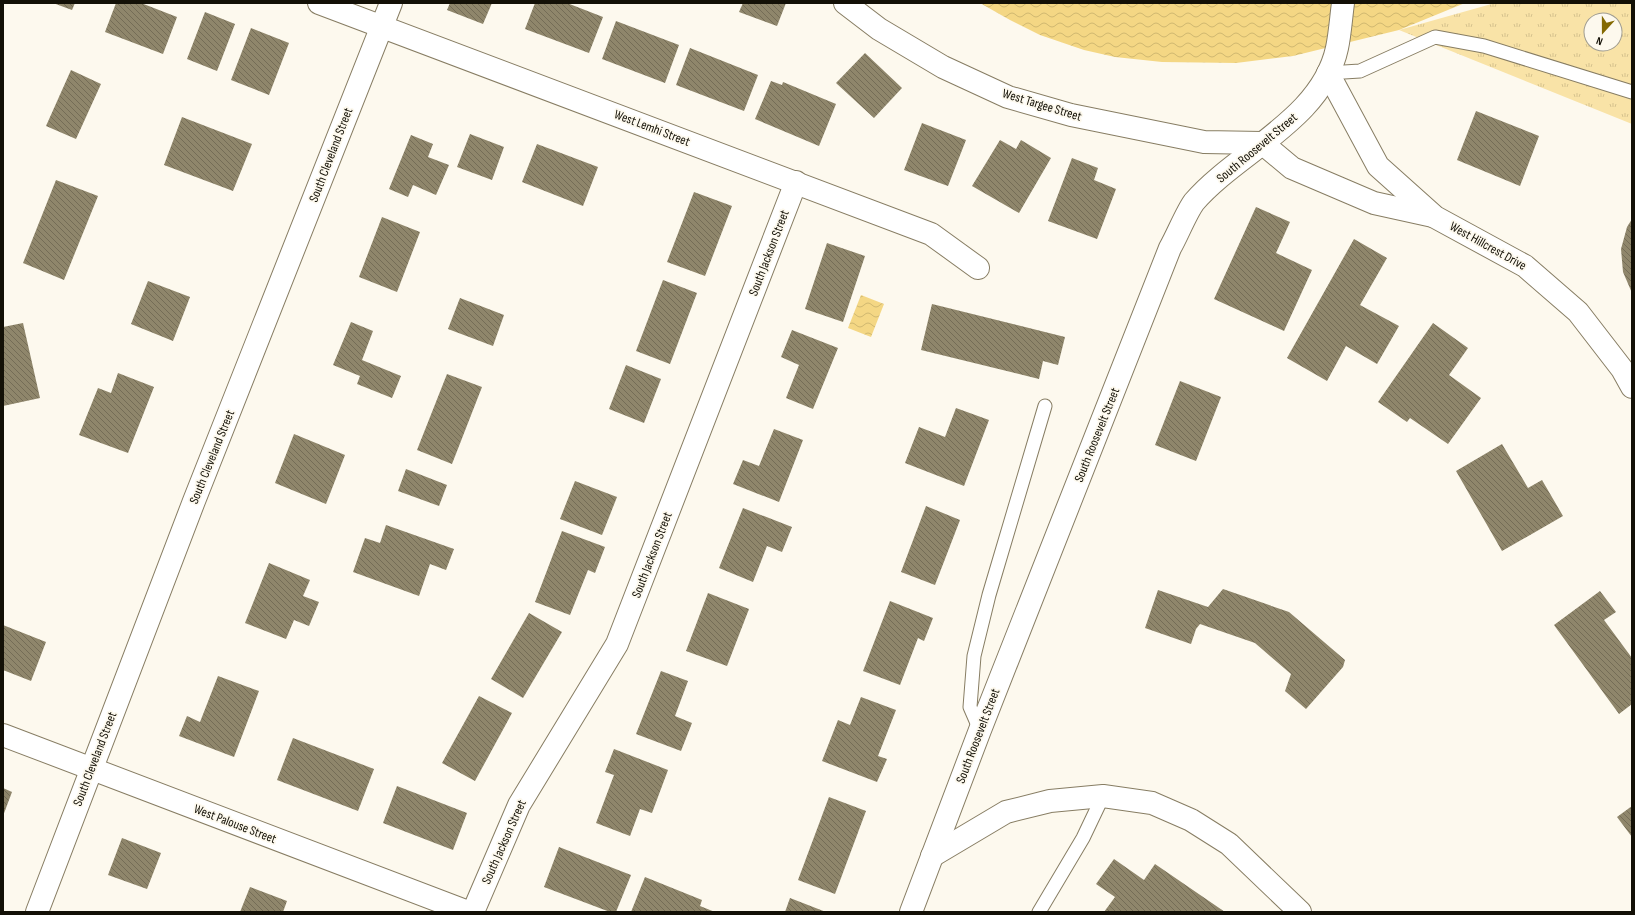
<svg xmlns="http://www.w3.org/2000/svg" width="1635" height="915" font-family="'Sofia Sans Condensed',sans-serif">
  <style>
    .grass { fill: url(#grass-tufts); fill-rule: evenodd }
    .water { fill: url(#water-waves) }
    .building { fill: url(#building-back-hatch) }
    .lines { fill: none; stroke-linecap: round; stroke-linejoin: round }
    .lane-casing { stroke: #877d63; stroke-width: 15 }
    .street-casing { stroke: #877d63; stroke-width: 24 }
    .secondary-casing { stroke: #877d63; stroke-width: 24 }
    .lane { stroke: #fff; stroke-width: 13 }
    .street { stroke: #fff; stroke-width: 22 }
    .secondary { stroke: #fff; stroke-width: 22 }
    .labels { text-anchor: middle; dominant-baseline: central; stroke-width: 3.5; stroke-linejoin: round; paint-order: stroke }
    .street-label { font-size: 13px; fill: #131006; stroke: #fdf9ee }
  </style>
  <defs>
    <pattern id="grass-tufts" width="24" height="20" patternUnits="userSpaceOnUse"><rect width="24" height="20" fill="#f9e3a7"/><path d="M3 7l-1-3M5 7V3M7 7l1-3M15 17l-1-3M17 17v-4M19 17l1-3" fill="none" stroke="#d5c28e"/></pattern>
    <pattern id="water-waves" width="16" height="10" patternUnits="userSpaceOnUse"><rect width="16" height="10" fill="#f4d784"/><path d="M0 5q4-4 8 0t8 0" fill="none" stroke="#d0b870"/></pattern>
    <pattern id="building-back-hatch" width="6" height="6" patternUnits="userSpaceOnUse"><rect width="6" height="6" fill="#8f866b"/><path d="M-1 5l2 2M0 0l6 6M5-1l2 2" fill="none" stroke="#746c56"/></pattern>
  </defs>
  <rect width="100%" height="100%" fill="#fdf9ee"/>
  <!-- grass -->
  <path class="grass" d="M 1495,3 L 1632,3 L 1632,124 L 1399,30 ZM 1591,20 L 1615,20 L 1615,44 L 1591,44 Z"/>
  <!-- water -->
  <g class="water">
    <path d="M 980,3 L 1465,3 L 1399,30 L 1293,56 L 1236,63 L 1162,62 L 1115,57 L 1084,50 L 1040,35 L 1010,20 Z"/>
    <path d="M 861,295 L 884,304 L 871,337 L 848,328 Z"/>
  </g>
  <!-- building -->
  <g class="building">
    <path d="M 53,3 L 75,3 L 72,10 Z"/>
    <path d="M 116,3 L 141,3 L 177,17 L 163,54 L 105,32 Z"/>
    <path d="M 450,3 L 492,3 L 483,24 L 447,10 Z"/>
    <path d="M 535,3 L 567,3 L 603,17 L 589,53 L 525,29 Z"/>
    <path d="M 743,3 L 786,3 L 777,26 L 739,12 Z"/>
    <path d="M 205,12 L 235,24 L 217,71 L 187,59 Z"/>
    <path d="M 616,21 L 679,45 L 665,83 L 602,59 Z"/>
    <path d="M 251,28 L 289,43 L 269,95 L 231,80 Z"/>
    <path d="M 690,48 L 758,75 L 744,111 L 676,85 Z"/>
    <path d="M 865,53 L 902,88 L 874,118 L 836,83 Z"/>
    <path d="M 71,70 L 101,84 L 76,139 L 46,126 Z"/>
    <path d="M 771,81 L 782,85 L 783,82 L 836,104 L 819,146 L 755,119 Z"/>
    <path d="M 1476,111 L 1539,136 L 1520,186 L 1457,160 Z"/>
    <path d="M 182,117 L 252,144 L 233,191 L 164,165 Z"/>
    <path d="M 922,123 L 966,140 L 948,186 L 904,170 Z"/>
    <path d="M 470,134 L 504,147 L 492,180 L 457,167 Z"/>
    <path d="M 411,135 L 433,144 L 428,157 L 449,165 L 436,195 L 413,185 L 408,197 L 389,189 Z"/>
    <path d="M 1000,140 L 1016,149 L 1021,140 L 1051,158 L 1019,213 L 972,186 Z"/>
    <path d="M 537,144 L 598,167 L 583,206 L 522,182 Z"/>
    <path d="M 1072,158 L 1098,168 L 1094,180 L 1116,189 L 1097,239 L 1048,221 Z"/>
    <path d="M 56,180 L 98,196 L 64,280 L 23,263 Z"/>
    <path d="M 694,192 L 732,206 L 705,276 L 667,262 Z"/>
    <path d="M 1256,207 L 1290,222 L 1276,253 L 1312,270 L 1284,331 L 1214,299 Z"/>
    <path d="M 382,217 L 420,232 L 397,292 L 359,277 Z"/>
    <path d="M 1632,219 L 1632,293 L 1623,272 L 1621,249 L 1627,227 Z"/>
    <path d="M 1354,239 L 1387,258 L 1360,305 L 1399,326 L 1377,364 L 1346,346 L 1327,381 L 1287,358 Z"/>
    <path d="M 827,243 L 865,256 L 843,322 L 805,309 Z"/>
    <path d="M 663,280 L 697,293 L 670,364 L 636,351 Z"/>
    <path d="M 148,281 L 190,297 L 173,341 L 131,324 Z"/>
    <path d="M 460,298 L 504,315 L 493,346 L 448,329 Z"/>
    <path d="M 932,304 L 1065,337 L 1058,365 L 1043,361 L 1039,379 L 921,350 Z"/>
    <path d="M 351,322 L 373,331 L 362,360 L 401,376 L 392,398 L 357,384 L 360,376 L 333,365 Z"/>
    <path d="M 23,323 L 40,398 L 3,406 L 3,327 Z"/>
    <path d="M 1433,323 L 1468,348 L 1449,375 L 1481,398 L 1448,444 L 1410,418 L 1407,422 L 1378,402 Z"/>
    <path d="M 792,330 L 838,348 L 813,409 L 786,398 L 799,365 L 781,357 Z"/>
    <path d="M 626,365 L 661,379 L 644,423 L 609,409 Z"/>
    <path d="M 118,373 L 154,387 L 128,453 L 79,435 L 98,388 L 111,393 Z"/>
    <path d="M 447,374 L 482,387 L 452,464 L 417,450 Z"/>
    <path d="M 1180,381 L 1221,397 L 1196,461 L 1155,445 Z"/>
    <path d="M 956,408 L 989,420 L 964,486 L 905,463 L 919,427 L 945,437 Z"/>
    <path d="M 774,429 L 803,440 L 779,502 L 733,484 L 743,460 L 759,466 Z"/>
    <path d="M 294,434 L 345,455 L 326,504 L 275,483 Z"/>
    <path d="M 1502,444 L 1528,488 L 1542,480 L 1563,516 L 1502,551 L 1456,471 Z"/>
    <path d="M 406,469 L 447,485 L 439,506 L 398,491 Z"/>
    <path d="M 575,481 L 617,497 L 602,535 L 560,519 Z"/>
    <path d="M 926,506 L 960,520 L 935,585 L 901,572 Z"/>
    <path d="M 743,508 L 792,527 L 782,552 L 767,546 L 753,582 L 719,568 Z"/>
    <path d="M 386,525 L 454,549 L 446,570 L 430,564 L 419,596 L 353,572 L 365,538 L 380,543 Z"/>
    <path d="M 562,531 L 605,547 L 595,573 L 588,570 L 570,615 L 535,602 Z"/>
    <path d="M 269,563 L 310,580 L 303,596 L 319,602 L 309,626 L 294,620 L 286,639 L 245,623 Z"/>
    <path d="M 1223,589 L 1289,612 L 1345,660 L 1343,667 L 1306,709 L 1285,691 L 1291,674 L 1255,643 L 1200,624 L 1196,629 L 1191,644 L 1145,628 L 1158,590 L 1208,607 Z"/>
    <path d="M 1600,591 L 1616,612 L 1604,620 L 1632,658 L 1632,704 L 1619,714 L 1554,625 Z"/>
    <path d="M 708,593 L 749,609 L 727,666 L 686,651 Z"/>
    <path d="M 890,601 L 933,618 L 924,641 L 918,638 L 900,685 L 863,671 Z"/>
    <path d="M 529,613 L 562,632 L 523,698 L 491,679 Z"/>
    <path d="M 3,625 L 46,642 L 31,681 L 3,670 Z"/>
    <path d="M 661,671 L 688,681 L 675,716 L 692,723 L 681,751 L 636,734 Z"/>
    <path d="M 218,676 L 259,691 L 234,757 L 179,736 L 187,716 L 200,722 Z"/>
    <path d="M 479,696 L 512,713 L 475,781 L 442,763 Z"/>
    <path d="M 861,697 L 896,710 L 878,756 L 887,759 L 877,782 L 822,761 L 838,720 L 850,725 Z"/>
    <path d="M 293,738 L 374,769 L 358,811 L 277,780 Z"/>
    <path d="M 614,749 L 668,770 L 652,813 L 640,809 L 630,836 L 596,823 L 614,775 L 605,772 Z"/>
    <path d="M 397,786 L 467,813 L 453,850 L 383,823 Z"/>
    <path d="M 3,788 L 12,792 L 3,816 Z"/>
    <path d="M 829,797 L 866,811 L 835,894 L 798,880 Z"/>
    <path d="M 1632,806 L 1632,837 L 1617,817 Z"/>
    <path d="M 122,838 L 161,853 L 147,889 L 108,875 Z"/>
    <path d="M 559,847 L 631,875 L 616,912 L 610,912 L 544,887 Z"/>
    <path d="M 1114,859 L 1144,880 L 1155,864 L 1225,912 L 1104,912 L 1115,897 L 1096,884 Z"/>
    <path d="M 645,877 L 702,900 L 700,906 L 715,912 L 631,912 Z"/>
    <path d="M 250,887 L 287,901 L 283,912 L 240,912 Z"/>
    <path d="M 790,898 L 826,912 L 785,912 Z"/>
  </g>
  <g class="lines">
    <defs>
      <g id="lane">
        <path d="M 1328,73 L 1360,71 L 1435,37 L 1484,46 L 1632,92"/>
        <path d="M 980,730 L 970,707 L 974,656 L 989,595 L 1045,406"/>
        <path d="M 1039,912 L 1083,838 L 1103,796"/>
      </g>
      <g id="street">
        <path d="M 319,3 L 931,234 L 978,268"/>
        <path d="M 1328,73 L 1378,166 L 1435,217 L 1525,266 L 1578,312 L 1622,369 L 1632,387"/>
        <path d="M 1262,143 L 1292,168 L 1374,203 L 1433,216"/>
        <path d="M 3,735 L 468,912"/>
        <path d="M 932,856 L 1006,812 L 1050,801 L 1103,796 L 1152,803 L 1191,820 L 1229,844 L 1300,912"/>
        <path d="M 37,912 L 194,501 L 391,3"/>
        <path d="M 473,912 L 519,805 L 617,644 L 796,182"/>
      </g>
      <g id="secondary">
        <path d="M 845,3 L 879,29 L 943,67 L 1008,97 L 1071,115 L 1204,142 L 1262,143"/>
        <path d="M 911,912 L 980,730 L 1170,248 C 1177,236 1186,213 1194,202 C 1237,152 1322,119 1337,48 C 1340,34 1341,18 1343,3"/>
      </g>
    </defs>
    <!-- lane casing -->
    <use href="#lane" class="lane-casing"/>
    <!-- street casing -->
    <use href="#street" class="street-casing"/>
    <!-- secondary casing -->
    <use href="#secondary" class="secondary-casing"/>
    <!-- lane -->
    <use href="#lane" class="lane"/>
    <!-- street -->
    <use href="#street" class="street"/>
    <!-- secondary -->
    <use href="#secondary" class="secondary"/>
  </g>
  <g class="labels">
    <!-- street labels -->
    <g class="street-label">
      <text transform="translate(1042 105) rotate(17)">West Targee Street</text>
      <text transform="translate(652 128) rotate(21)">West Lemhi Street</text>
      <text transform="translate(1257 148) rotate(-40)">South Roosevelt Street</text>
      <text transform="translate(331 155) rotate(-69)">South Cleveland Street</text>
      <text transform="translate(1488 246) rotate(29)">West Hillcrest Drive</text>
      <text transform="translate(769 253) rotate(-69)">South Jackson Street</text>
      <text transform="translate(1097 435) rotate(-68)">South Roosevelt Street</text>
      <text transform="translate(212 457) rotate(-68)">South Cleveland Street</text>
      <text transform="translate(652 555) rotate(-69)">South Jackson Street</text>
      <text transform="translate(978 736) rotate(-69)">South Roosevelt Street</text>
      <text transform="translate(95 759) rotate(-69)">South Cleveland Street</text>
      <text transform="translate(235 824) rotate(21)">West Palouse Street</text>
      <text transform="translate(504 842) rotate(-66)">South Jackson Street</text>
    </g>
  </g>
  <!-- border -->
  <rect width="1635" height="915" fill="none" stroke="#131006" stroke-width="8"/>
  <!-- north arrow -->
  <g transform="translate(1603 32) rotate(201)"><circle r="19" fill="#fdf9ee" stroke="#9f9c91"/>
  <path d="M0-3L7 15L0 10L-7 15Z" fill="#846902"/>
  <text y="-6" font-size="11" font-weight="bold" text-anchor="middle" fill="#131006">N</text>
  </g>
</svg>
